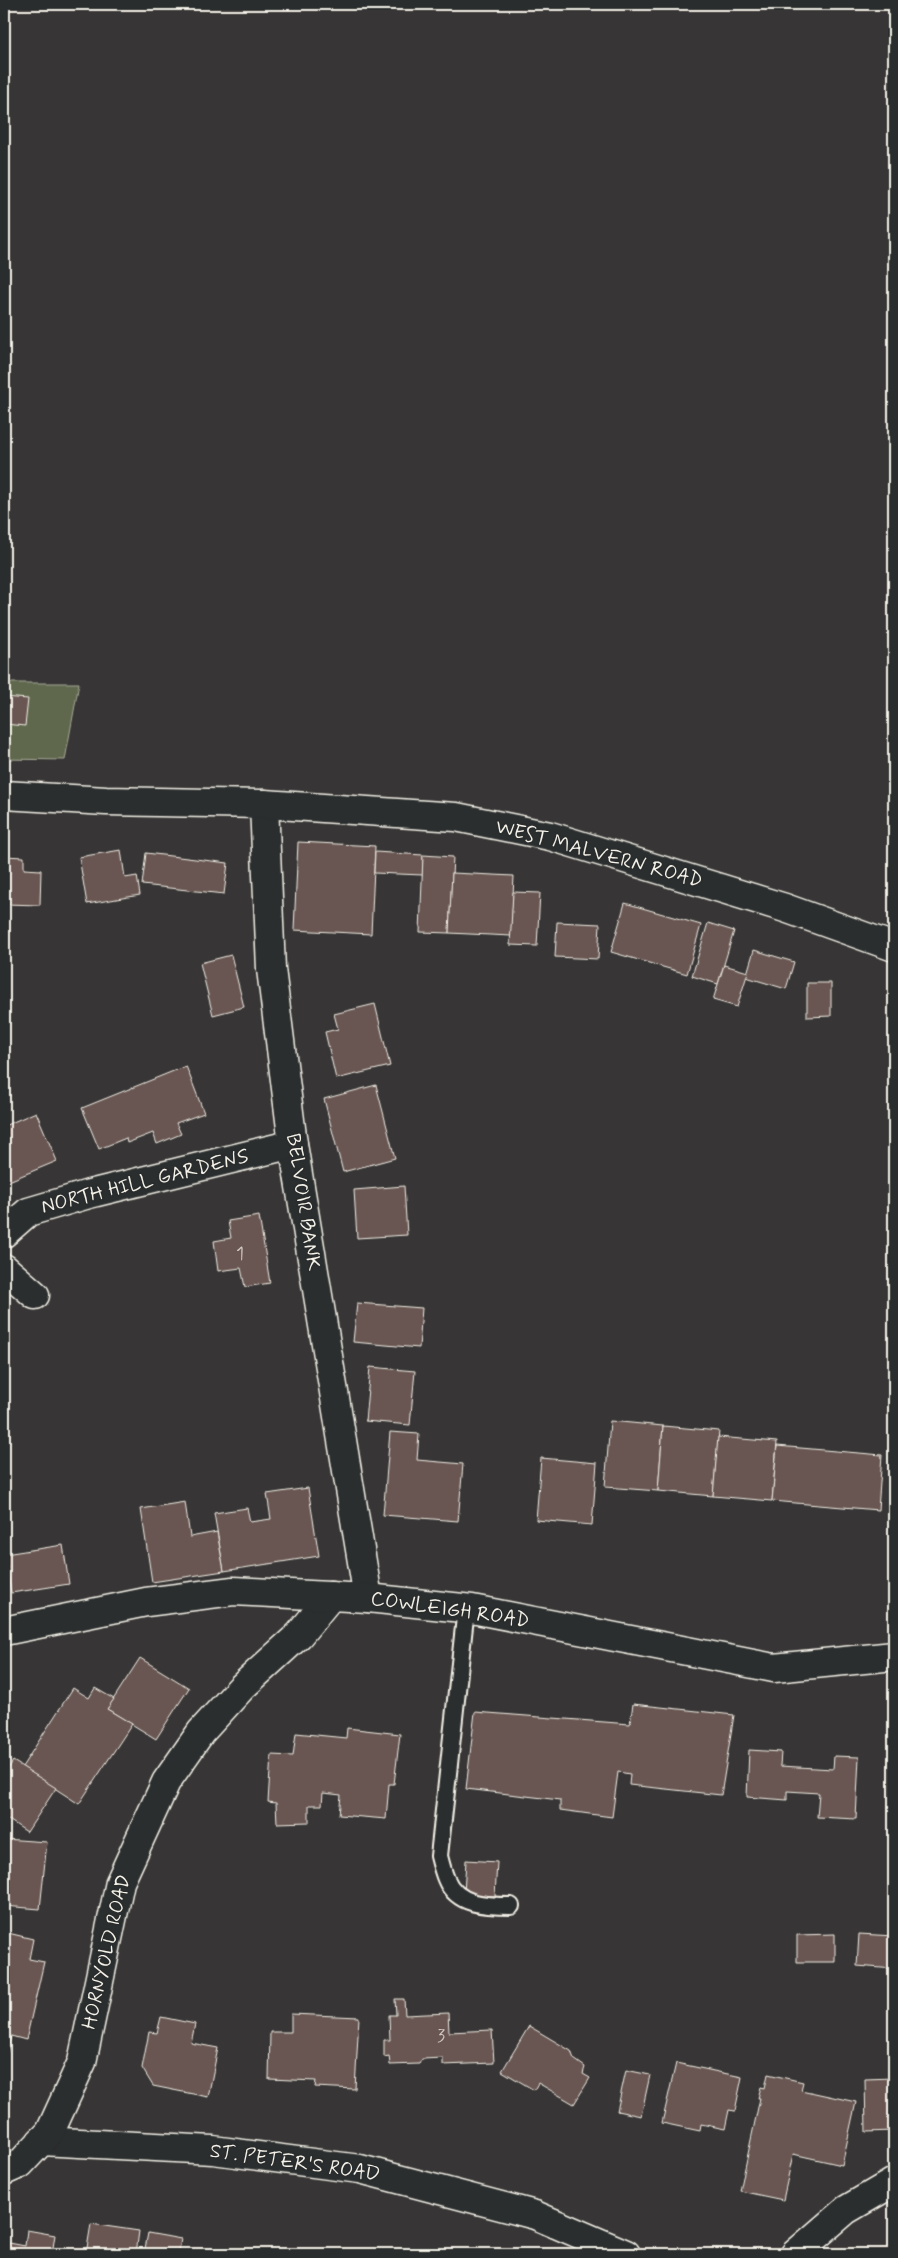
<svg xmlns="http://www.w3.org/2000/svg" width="898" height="2258" font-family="Mynerve,sans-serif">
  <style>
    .green { fill: #5f674d; stroke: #aaac9a }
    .building { fill: #695752; stroke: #f4f1e8 }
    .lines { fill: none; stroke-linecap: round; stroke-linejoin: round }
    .service-casing { stroke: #f4f1e8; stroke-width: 20 }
    .minor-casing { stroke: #f4f1e8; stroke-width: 31 }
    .secondary-casing { stroke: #f4f1e8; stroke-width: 31 }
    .service { stroke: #2a2d2e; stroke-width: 16 }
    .minor { stroke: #2a2d2e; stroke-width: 28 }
    .secondary { stroke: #2a2d2e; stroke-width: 28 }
    .labels { text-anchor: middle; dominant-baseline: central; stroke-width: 4; stroke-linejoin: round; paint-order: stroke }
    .number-label { font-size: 18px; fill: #d1cac2 }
    .street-label { font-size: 20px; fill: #f4f1e8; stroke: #2a2d2e }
  </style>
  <rect width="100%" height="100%" fill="#373535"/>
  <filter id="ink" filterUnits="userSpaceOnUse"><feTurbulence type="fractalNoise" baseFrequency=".02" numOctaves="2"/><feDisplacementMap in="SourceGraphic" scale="10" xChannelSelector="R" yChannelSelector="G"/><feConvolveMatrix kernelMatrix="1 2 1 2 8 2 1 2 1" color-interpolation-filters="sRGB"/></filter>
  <g filter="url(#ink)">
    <!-- green -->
    <path class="green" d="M 4,683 L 79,683 L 65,760 L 4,759 Z"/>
    <!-- building -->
    <g class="building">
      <path d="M 4,697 L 28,699 L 25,726 L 4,724 Z"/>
      <path d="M 298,842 L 375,846 L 371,934 L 294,930 Z"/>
      <path d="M 121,850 L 125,878 L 137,876 L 140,895 L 87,904 L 79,857 Z"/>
      <path d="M 375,852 L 423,855 L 423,875 L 374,873 Z"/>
      <path d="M 146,853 L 228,863 L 224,894 L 142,885 Z"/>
      <path d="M 423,855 L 453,857 L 449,933 L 420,932 Z"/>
      <path d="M 4,856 L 24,857 L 24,869 L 41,870 L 40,905 L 4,904 Z"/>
      <path d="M 452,873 L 514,876 L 511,936 L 449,933 Z"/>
      <path d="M 513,892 L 540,893 L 537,946 L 510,945 Z"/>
      <path d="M 625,903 L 701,925 L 687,974 L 611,952 Z"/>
      <path d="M 557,922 L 600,924 L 598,959 L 555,957 Z"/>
      <path d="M 708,923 L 734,931 L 718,984 L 692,976 Z"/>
      <path d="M 754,950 L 794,962 L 786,989 L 746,977 Z"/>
      <path d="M 231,955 L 244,1007 L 213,1015 L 200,963 Z"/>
      <path d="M 724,965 L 748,972 L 737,1007 L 713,1000 Z"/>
      <path d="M 807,983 L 831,983 L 831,1016 L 807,1017 Z"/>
      <path d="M 375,1004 L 390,1066 L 336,1079 L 325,1032 L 338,1029 L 334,1014 Z"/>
      <path d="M 186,1066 L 204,1113 L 176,1123 L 181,1134 L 157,1144 L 153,1133 L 127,1143 L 126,1138 L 99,1149 L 82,1108 Z"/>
      <path d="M 376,1085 L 395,1158 L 343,1172 L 324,1099 Z"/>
      <path d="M 36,1112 L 57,1161 L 4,1183 L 4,1126 Z"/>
      <path d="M 404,1186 L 407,1235 L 357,1238 L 354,1190 Z"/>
      <path d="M 259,1216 L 270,1283 L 245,1287 L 241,1268 L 218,1271 L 214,1241 L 231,1238 L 228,1221 Z"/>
      <path d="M 357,1303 L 422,1308 L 419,1348 L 353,1342 Z"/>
      <path d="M 370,1367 L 415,1371 L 410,1425 L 365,1421 Z"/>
      <path d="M 610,1421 L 663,1426 L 658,1491 L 605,1487 Z"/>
      <path d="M 663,1426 L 719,1431 L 713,1496 L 658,1491 Z"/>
      <path d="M 390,1432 L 419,1434 L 417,1460 L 463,1464 L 458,1521 L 383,1515 Z"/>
      <path d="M 718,1437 L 777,1442 L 772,1501 L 713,1496 Z"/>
      <path d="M 777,1446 L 882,1455 L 878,1510 L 772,1501 Z"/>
      <path d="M 541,1458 L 597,1463 L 592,1525 L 536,1520 Z"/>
      <path d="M 308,1488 L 319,1556 L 224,1571 L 214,1513 L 247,1508 L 250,1522 L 271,1519 L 267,1494 Z"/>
      <path d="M 185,1502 L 190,1537 L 217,1532 L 224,1571 L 152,1582 L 141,1509 Z"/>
      <path d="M 63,1545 L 69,1584 L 11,1593 L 5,1554 Z"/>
      <path d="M 140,1658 L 189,1688 L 156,1739 L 107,1709 Z"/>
      <path d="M 73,1688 L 89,1698 L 95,1688 L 114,1699 L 107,1709 L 132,1724 L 79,1804 L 22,1767 Z"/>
      <path d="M 633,1704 L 734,1715 L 721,1795 L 629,1785 L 630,1774 L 618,1772 L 612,1817 L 560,1810 L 560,1800 L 466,1789 L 475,1712 L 630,1724 Z"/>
      <path d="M 347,1728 L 400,1734 L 394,1784 L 389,1784 L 386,1819 L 339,1815 L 341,1795 L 323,1793 L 322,1805 L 309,1805 L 309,1822 L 277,1823 L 276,1803 L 268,1802 L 271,1755 L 293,1756 L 296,1733 L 346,1738 Z"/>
      <path d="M 749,1750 L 781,1752 L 780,1766 L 833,1769 L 834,1756 L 859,1757 L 856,1819 L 817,1817 L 819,1793 L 787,1791 L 787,1800 L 747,1797 Z"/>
      <path d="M 13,1761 L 56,1788 L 27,1832 L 4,1817 L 4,1775 Z"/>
      <path d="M 4,1839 L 47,1842 L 40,1909 L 4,1906 Z"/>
      <path d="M 466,1860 L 497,1862 L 495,1896 L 464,1894 Z"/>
      <path d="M 4,1932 L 33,1939 L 29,1959 L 44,1962 L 26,2040 L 11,2036 L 4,2064 Z"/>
      <path d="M 835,1934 L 835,1962 L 797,1962 L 797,1935 Z"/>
      <path d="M 859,1934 L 894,1936 L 894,1969 L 857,1966 Z"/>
      <path d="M 395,1999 L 404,1999 L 405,2015 L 448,2013 L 449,2032 L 492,2030 L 494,2063 L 443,2065 L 443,2058 L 422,2059 L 419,2064 L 390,2065 L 389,2056 L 384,2057 L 384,2040 L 390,2040 L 389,2015 L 396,2015 Z"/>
      <path d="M 291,2014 L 359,2017 L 355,2089 L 315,2087 L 316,2081 L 269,2079 L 270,2032 L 291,2032 Z"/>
      <path d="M 161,2017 L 195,2024 L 191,2043 L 218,2048 L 208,2097 L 153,2086 L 142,2068 L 149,2032 L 157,2033 Z"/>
      <path d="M 529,2026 L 571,2051 L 574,2059 L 585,2067 L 583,2074 L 590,2078 L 574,2104 L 538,2083 L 534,2090 L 502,2071 Z"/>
      <path d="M 676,2063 L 742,2077 L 735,2111 L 729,2110 L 725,2129 L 701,2124 L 700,2131 L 662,2123 Z"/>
      <path d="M 626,2070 L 650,2075 L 641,2116 L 617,2111 Z"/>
      <path d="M 768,2074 L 803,2082 L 801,2090 L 856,2102 L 842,2165 L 793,2154 L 783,2200 L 740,2191 L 760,2098 L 758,2098 L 761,2087 L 765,2088 Z"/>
      <path d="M 894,2078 L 894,2131 L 866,2132 L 865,2079 Z"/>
      <path d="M 91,2224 L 139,2231 L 136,2254 L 86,2254 Z"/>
      <path d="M 27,2230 L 55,2235 L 52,2254 L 4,2254 L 4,2242 L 25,2246 Z"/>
      <path d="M 148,2233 L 181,2239 L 179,2251 L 197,2254 L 144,2254 Z"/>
    </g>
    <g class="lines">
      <defs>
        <path id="service" d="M 466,1608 L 439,1856 C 441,1864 443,1872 446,1879 C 457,1906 487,1906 511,1906"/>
        <g id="minor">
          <path d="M 264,804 L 271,969 L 293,1144 L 368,1598"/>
          <path d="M 4,1233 L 28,1212 L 89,1194 L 293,1144"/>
          <path d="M 4,1268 L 35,1295"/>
          <path d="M 41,2141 L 213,2150 L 360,2169 L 535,2215 L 626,2254"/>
          <path d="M 4,2171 L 20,2164 L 50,2132 L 82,2062 L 120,1882 L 166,1782 L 201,1732 L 242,1687 L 299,1635 L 331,1596"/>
          <path d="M 795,2254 L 846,2210 L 894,2182"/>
        </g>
        <g id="secondary">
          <path d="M 4,795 L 106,801 L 264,804 L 456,817 L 550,836 L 785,908 L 894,947"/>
          <path d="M 4,1631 L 146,1602 L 233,1591 L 368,1598 L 472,1609 L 774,1668 L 894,1656"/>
        </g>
      </defs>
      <!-- service casing -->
      <use href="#service" class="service-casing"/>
      <!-- minor casing -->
      <use href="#minor" class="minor-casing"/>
      <!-- secondary casing -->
      <use href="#secondary" class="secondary-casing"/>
      <!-- service -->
      <use href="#service" class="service"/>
      <!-- minor -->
      <use href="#minor" class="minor"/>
      <!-- secondary -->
      <use href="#secondary" class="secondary"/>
    </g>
  </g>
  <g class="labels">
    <!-- number labels -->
    <g class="number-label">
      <text x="240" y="1254">1</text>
      <text x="441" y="2036">3</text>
    </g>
    <!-- street labels -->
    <g class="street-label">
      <text transform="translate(599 854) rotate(15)">WEST MALVERN ROAD</text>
      <text transform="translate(145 1182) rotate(-14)">NORTH HILL GARDENS</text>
      <text transform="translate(303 1202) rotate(81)">BELVOIR BANK</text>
      <text transform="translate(450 1610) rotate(8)">COWLEIGH ROAD</text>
      <text transform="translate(107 1952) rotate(-77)">HORNYOLD ROAD</text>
      <text transform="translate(295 2163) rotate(8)">ST. PETER'S ROAD</text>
    </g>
  </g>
  <!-- margin -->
  <rect width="898" height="2258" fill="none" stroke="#2a2d2e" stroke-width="20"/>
  <rect x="10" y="10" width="878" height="2238" fill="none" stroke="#f4f1e8" stroke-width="2" filter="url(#ink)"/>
</svg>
